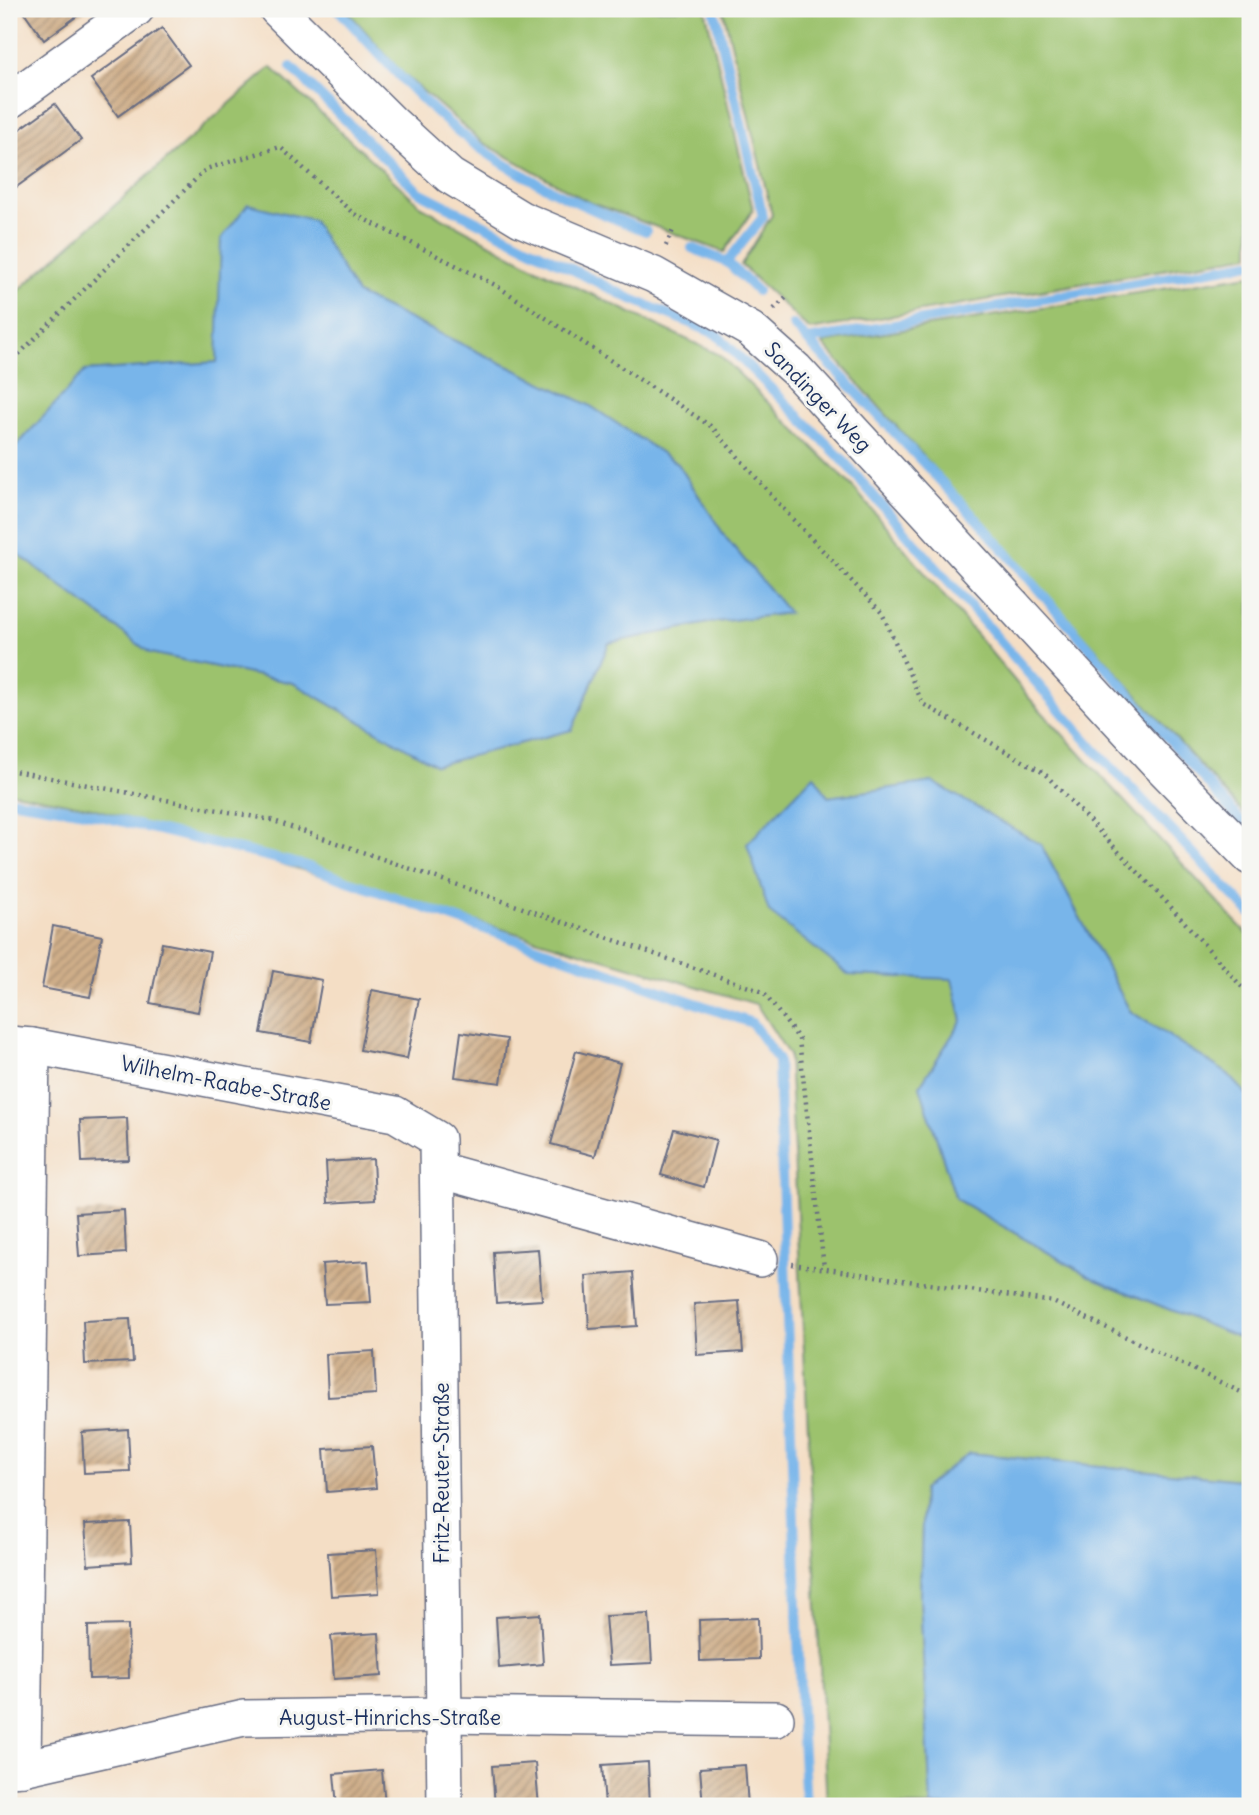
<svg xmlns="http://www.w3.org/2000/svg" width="1259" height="1815" font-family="Delius,sans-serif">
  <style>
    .green { fill: #9cc26d; stroke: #5c7866; stroke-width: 2; fill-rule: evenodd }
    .water { fill: #78b5ea; stroke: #4a72a4; stroke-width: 2 }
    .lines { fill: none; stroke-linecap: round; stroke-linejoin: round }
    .stream { stroke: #78b5ea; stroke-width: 10 }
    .building { fill: url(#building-hatch) }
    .minor-casing { stroke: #676c82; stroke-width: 38 }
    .path { stroke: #676c82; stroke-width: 4.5; stroke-dasharray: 2 5; stroke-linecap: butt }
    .minor { stroke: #fff; stroke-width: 35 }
    .labels { text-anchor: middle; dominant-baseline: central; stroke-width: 6; stroke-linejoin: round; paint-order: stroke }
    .street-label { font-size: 21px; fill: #1b2f5e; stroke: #f6f6f2 }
  </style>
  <defs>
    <pattern id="building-hatch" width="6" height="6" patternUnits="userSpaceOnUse" patternTransform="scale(1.75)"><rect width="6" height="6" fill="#cfae89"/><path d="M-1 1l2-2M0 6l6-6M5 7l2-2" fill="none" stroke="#a78e73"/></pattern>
  </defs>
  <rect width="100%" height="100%" fill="#f6f6f2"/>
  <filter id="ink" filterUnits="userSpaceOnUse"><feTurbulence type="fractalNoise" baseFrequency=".0143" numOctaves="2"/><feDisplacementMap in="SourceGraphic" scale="14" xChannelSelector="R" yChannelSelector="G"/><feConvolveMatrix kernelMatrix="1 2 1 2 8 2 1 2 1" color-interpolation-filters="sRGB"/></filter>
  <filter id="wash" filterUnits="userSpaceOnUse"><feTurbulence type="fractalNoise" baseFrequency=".00686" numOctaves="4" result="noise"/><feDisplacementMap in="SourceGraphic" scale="28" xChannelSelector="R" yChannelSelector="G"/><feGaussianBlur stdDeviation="1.57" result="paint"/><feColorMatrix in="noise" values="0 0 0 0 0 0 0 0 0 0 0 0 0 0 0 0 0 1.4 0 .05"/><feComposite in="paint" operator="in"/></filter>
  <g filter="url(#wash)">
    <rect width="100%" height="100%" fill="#f4dec5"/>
    <!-- green -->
    <g class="green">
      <path d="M 346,9 L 705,9 L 753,210 L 724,252 L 589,202 L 482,142 L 400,71 Z"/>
      <path d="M 723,9 L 1250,9 L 1250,255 L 810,330 L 741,265 L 772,215 Z"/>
      <path d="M 271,67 L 422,207 L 534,267 L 720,355 L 853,487 L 1030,699 L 1250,937 L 1250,1098 L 1228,1074 L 1130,1011 L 1041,845 L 933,782 L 828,797 L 814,775 L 849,975 L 952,978 L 962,1020 L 920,1086 L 956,1199 L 1096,1280 L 1250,1342 L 1250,1481 L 970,1453 L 923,1489 L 920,1598 L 931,1806 L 827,1806 L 789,1055 L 756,1004 L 92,808 L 9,792 L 9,299 ZM 312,220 L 357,294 L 589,405 L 678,464 L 726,538 L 788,613 L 708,623 L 609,643 L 572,730 L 436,765 L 293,683 L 150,653 L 85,371 L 217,363 Z"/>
      <path d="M 1250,275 L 1250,821 L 822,343 Z"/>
    </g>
    <!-- water -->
    <g class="water">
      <path d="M 248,204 L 313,220 L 357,294 L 589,405 L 678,464 L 726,538 L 789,613 L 708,623 L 609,643 L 572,730 L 436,765 L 293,683 L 150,653 L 10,548 L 11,452 L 85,371 L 217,362 L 221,239 Z"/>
      <path d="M 814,775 L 828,797 L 933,782 L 1041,845 L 1130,1011 L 1228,1074 L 1250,1098 L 1250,1342 L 1096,1280 L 956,1199 L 920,1086 L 962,1020 L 952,979 L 849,975 L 769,912 L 747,844 Z"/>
      <path d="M 969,1453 L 1250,1481 L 1250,1806 L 931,1806 L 920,1598 L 923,1489 Z"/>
    </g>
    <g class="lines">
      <!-- stream -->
      <g class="stream">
        <path d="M 338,9 C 382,57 430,114 483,150 C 534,185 590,210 646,231"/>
        <path d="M 714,9 L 763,217 L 727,262"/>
        <path d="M 291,67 L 419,192 L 627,297 L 716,334 L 840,457 L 1095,750 L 1250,913"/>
        <path d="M 692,248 L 727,262 L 757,291"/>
        <path d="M 793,325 L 983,526 L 1250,832"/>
        <path d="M 808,340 L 1250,263"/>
        <path d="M 9,800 L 79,811 L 303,865 L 752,1023 L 778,1060 L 801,1720 L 806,1806"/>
      </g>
    </g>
    <g id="blocks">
      <!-- building -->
      <g class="building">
        <path d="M 22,9 L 87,9 L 44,40 Z"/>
        <path d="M 162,28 L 189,65 L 118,116 L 91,79 Z"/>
        <path d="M 55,104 L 81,140 L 11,191 L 9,187 L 9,137 Z"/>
        <path d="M 53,926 L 102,936 L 90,997 L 42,988 Z"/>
        <path d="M 162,943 L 210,952 L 198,1012 L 150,1003 Z"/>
        <path d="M 273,971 L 322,980 L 311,1042 L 261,1033 Z"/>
        <path d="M 372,990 L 419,999 L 407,1059 L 360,1050 Z"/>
        <path d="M 461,1032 L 507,1039 L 501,1083 L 455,1077 Z"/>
        <path d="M 576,1051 L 620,1063 L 595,1156 L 551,1144 Z"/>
        <path d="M 127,1118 L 129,1160 L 82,1162 L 80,1120 Z"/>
        <path d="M 674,1129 L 716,1140 L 704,1187 L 661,1175 Z"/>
        <path d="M 373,1159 L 375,1200 L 328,1203 L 326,1162 Z"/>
        <path d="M 124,1210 L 126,1253 L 79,1256 L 76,1213 Z"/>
        <path d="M 538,1249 L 542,1300 L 496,1303 L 493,1252 Z"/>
        <path d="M 368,1261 L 371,1302 L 325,1304 L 322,1264 Z"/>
        <path d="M 633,1272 L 637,1326 L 589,1329 L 586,1276 Z"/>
        <path d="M 739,1301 L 743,1352 L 697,1355 L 694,1304 Z"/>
        <path d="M 130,1319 L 133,1362 L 85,1364 L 83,1321 Z"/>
        <path d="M 374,1351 L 376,1394 L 328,1397 L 326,1354 Z"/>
        <path d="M 128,1429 L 130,1471 L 84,1473 L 82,1432 Z"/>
        <path d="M 372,1446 L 376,1488 L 327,1492 L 324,1449 Z"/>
        <path d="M 130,1522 L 132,1562 L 88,1565 L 85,1524 Z"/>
        <path d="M 376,1550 L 379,1593 L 331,1596 L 328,1553 Z"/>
        <path d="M 540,1614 L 543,1664 L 499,1668 L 496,1617 Z"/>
        <path d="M 649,1614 L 652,1663 L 609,1665 L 605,1616 Z"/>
        <path d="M 758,1618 L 759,1659 L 700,1661 L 699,1620 Z"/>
        <path d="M 128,1625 L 129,1678 L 89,1679 L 88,1626 Z"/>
        <path d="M 379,1633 L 382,1676 L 334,1679 L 331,1636 Z"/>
        <path d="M 648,1762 L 650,1806 L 605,1806 L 602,1765 Z"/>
        <path d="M 535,1763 L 539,1806 L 495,1806 L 492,1766 Z"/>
        <path d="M 745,1765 L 748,1806 L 703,1806 L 700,1768 Z"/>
        <path d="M 382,1770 L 385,1806 L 337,1806 L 334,1774 Z"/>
      </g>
    </g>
  </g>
  <g filter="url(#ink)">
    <use href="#blocks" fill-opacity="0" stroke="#676c82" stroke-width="2"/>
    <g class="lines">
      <defs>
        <g id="minor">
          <path d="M 277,9 L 392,123 L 450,176 L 521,219 L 654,275 L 751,330 L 796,370 L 1157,762 L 1250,857"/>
          <path d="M 9,101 L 136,9"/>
          <path d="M 9,1044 L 32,1046 L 395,1114 L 437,1139 L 445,1806"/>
          <path d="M 439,1170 L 760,1259"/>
          <path d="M 23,1768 L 32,1046"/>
          <path d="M 9,1769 L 23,1768 L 244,1718 L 442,1715 L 776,1719"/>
        </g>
      </defs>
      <!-- minor casing -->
      <use href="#minor" class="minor-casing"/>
      <!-- path -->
      <g class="path">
        <path d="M 666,246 L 674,228"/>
        <path d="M 774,309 L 789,295"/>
        <path d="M 9,364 L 206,169 L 280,147 L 354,214 L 497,286 L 712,427 L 787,513 L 882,613 L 923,704 L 1044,773 L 1170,906 L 1250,996"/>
        <path d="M 9,770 L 271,820 L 763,992 L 799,1039 L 824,1268"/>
        <path d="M 792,1264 L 1053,1302 L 1247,1395 L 1250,1395"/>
      </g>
      <!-- minor -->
      <use href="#minor" class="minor"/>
    </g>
  </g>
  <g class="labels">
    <!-- street labels -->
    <g class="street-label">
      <text transform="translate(818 397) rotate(46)">Sandinger Weg</text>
      <text transform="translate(226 1083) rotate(11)">Wilhelm-Raabe-Straße</text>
      <text transform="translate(441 1473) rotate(-90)">Fritz-Reuter-Straße</text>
      <text x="390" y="1717">August-Hinrichs-Straße</text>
    </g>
  </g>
  <!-- margin -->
  <rect width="1259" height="1815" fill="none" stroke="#f6f6f2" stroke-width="35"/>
</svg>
